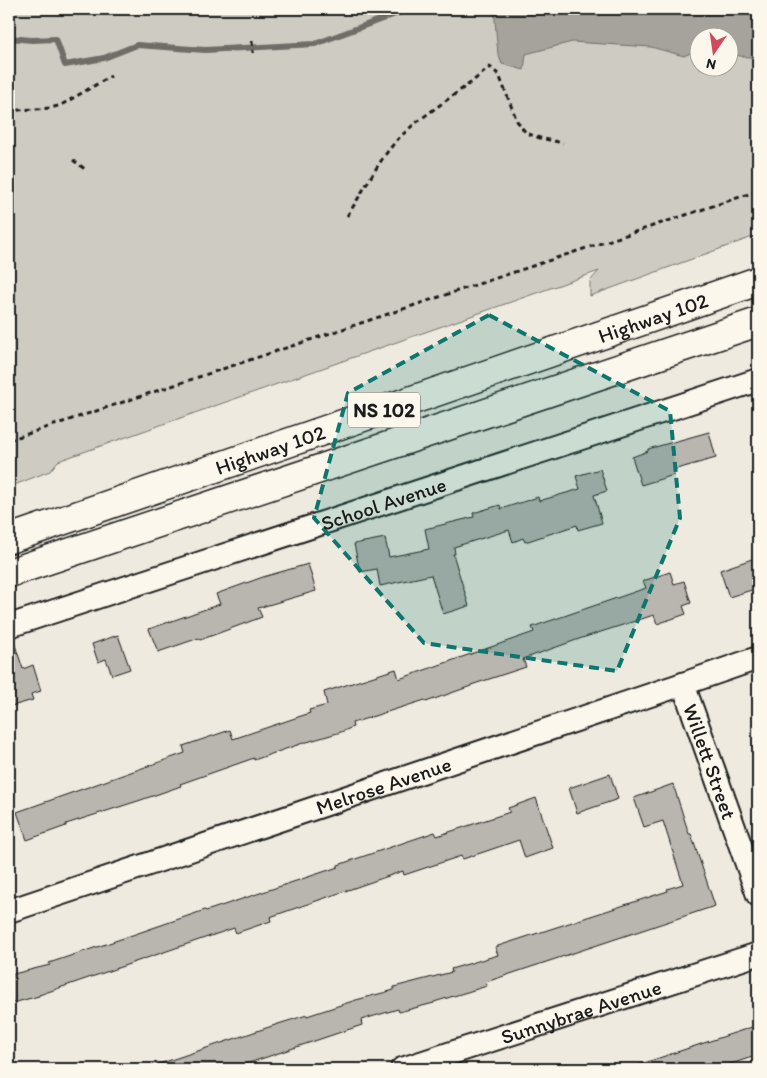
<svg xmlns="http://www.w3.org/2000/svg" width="767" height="1078" font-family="Itim,sans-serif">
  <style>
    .green { fill: #ceccc2; stroke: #75746f; fill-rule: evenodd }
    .water { fill: #a6a39d; stroke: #6f6d69 }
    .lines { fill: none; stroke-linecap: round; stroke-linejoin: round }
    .stream { stroke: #6f6d69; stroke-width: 6 }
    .building { fill: #b9b6af; stroke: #1c1c1c }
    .minor-casing { stroke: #1c1c1c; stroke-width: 26 }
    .highway-casing { stroke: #1c1c1c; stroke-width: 31 }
    .path { stroke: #1c1c1c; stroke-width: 3; stroke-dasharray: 5 4; stroke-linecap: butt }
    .minor { stroke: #fbf7ec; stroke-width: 22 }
    .highway { stroke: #fbf7ec; stroke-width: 28 }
    .marked { fill: #0f766e; fill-opacity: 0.2; stroke: #0f766e; stroke-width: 4; stroke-dasharray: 10 6; stroke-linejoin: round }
    .labels { text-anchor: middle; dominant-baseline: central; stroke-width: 4.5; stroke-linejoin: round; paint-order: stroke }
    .shield { fill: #fbf7ec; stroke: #5f5e5a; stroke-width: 1 }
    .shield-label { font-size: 20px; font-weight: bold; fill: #1c1c1c }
    .street-label { font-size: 21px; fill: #1c1c1c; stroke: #fbf7ec }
  </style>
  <rect width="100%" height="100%" fill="#eeeadf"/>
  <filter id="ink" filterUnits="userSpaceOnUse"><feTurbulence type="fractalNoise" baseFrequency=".02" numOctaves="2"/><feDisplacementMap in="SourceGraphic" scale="10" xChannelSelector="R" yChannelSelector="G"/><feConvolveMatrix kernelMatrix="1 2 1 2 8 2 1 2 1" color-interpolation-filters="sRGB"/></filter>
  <g filter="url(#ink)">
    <!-- green -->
    <path class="green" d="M 9,9 L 758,9 L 758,235 L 590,296 L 590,281 L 599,271 L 58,461 L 50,471 L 9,487 ZM 700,38 L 730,38 L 730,68 L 700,68 Z"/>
    <!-- water -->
    <path class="water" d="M 494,9 L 758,9 L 758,58 L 740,56 L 730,53 L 730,38 L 700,38 L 699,49 L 684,56 L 651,47 L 572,42 L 526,54 L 524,70 L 502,64 L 498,54 Z"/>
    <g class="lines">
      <!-- stream -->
      <path class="stream" d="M 9,38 L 32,40 L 56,39 L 65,65 L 104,58 L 137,45 L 205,50 L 315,44 L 409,9"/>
    </g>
    <!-- building -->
    <g class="building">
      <path d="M 709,432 L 716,458 L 673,470 L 674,475 L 641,485 L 632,457 L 648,451 L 648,449 Z"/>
      <path d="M 600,469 L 607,491 L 594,495 L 602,523 L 578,530 L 577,525 L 525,542 L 523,538 L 513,542 L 509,530 L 454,547 L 455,554 L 453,554 L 469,606 L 443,614 L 431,575 L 380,586 L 377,569 L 360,572 L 354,544 L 385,538 L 389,557 L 429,549 L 425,529 L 474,517 L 473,513 L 500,505 L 501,509 L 538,497 L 539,501 L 580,489 L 576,476 Z"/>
      <path d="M 758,557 L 758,588 L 729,597 L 720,570 Z"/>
      <path d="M 308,564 L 316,591 L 258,608 L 262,617 L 200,640 L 199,638 L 158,652 L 149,629 L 220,604 L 216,594 L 263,577 Z"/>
      <path d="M 670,572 L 674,584 L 684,581 L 691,603 L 683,606 L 686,614 L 657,624 L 654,615 L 582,638 L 523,659 L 526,667 L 471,685 L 471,686 L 426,702 L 425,700 L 352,723 L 353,727 L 341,732 L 300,744 L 254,760 L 254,758 L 180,784 L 181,786 L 141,800 L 66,824 L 66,826 L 27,840 L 17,812 L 185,753 L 183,746 L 230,730 L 233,739 L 310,713 L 309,710 L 327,705 L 324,692 L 396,669 L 399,679 L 534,632 L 532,627 L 646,588 L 643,581 Z"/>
      <path d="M 118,635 L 130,669 L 112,675 L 106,659 L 98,662 L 92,644 Z"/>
      <path d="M 9,639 L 13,639 L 23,669 L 33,665 L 41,691 L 31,694 L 33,700 L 12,706 L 9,696 Z"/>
      <path d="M 610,774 L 618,799 L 577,813 L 569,788 Z"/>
      <path d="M 673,784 L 689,834 L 691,834 L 715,906 L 486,982 L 487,986 L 434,1002 L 434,1003 L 399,1012 L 398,1009 L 361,1020 L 362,1025 L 231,1069 L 154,1069 L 153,1066 L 275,1025 L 307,1015 L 307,1016 L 356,1000 L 394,990 L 394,987 L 452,972 L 451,969 L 498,955 L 495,947 L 668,891 L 667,889 L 683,884 L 663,821 L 644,827 L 634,798 Z"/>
      <path d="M 536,798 L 553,848 L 525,858 L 519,840 L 463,859 L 461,856 L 404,875 L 403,871 L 270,917 L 271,921 L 236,933 L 234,928 L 39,995 L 39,996 L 9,1004 L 9,975 L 50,965 L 49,963 L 112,942 L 205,910 L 206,911 L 338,867 L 338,865 L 435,832 L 437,836 L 510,812 L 508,808 Z"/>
      <path d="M 758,1025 L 758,1055 L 716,1069 L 635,1069 L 635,1066 Z"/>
    </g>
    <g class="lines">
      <defs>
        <g id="minor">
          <path id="s1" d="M 9,626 L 758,380"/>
          <path id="s2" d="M 683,684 L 758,895"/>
          <path id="s3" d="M 9,911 L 683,684 L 758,658"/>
          <path id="s4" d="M 402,1069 L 758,954"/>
        </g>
        <g id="highway">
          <path id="s5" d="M 9,539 L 758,281"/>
          <path d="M 9,573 L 758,322"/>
        </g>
      </defs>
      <!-- minor casing -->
      <use href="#minor" class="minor-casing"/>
      <!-- highway casing -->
      <use href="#highway" class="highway-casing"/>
      <!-- path -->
      <g class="path">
        <path d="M 252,41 L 253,53"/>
        <path d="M 9,113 L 19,110 L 51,108 L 61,105 L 111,76"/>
        <path d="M 73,160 L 86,170"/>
        <path d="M 347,216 C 364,191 377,162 398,139 C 417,120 438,107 459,91 C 470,84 480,75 490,67 L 499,75 L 517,121 L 526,133 L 540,138 L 563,143"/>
        <path d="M 9,440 L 758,191"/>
      </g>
      <!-- minor -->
      <use href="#minor" class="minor"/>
      <!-- highway -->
      <use href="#highway" class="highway"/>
    </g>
  </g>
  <!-- marked area -->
  <path class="marked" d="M 489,315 L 670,411 L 680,518 L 617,671 L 424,643 L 314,518 L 348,393 Z"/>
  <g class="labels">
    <!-- shield labels -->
    <rect class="shield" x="348" y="392.5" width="72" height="35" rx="4"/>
    <g class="shield-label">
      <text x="384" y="410">NS 102</text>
    </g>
    <!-- street labels -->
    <g class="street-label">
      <text stroke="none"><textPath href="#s5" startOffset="681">Highway 102</textPath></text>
      <text stroke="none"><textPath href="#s5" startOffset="276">Highway 102</textPath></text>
      <text stroke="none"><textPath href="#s1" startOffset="394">School Avenue</textPath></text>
      <text stroke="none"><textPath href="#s2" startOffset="82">Willett Street</textPath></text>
      <text stroke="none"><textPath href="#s3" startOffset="395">Melrose Avenue</textPath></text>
      <text stroke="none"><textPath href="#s4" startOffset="188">Sunnybrae Avenue</textPath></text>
    </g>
  </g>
  <!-- margin -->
  <rect width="767" height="1078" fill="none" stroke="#fbf7ec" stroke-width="30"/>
  <rect x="15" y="15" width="737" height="1048" fill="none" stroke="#1c1c1c" stroke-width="2" filter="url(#ink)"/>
  <!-- north arrow -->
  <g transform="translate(714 52) rotate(193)"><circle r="24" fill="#fbf7ec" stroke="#a29f99"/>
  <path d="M0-4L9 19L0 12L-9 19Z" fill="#d1495b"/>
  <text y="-8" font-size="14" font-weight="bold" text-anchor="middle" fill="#1c1c1c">N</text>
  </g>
</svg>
